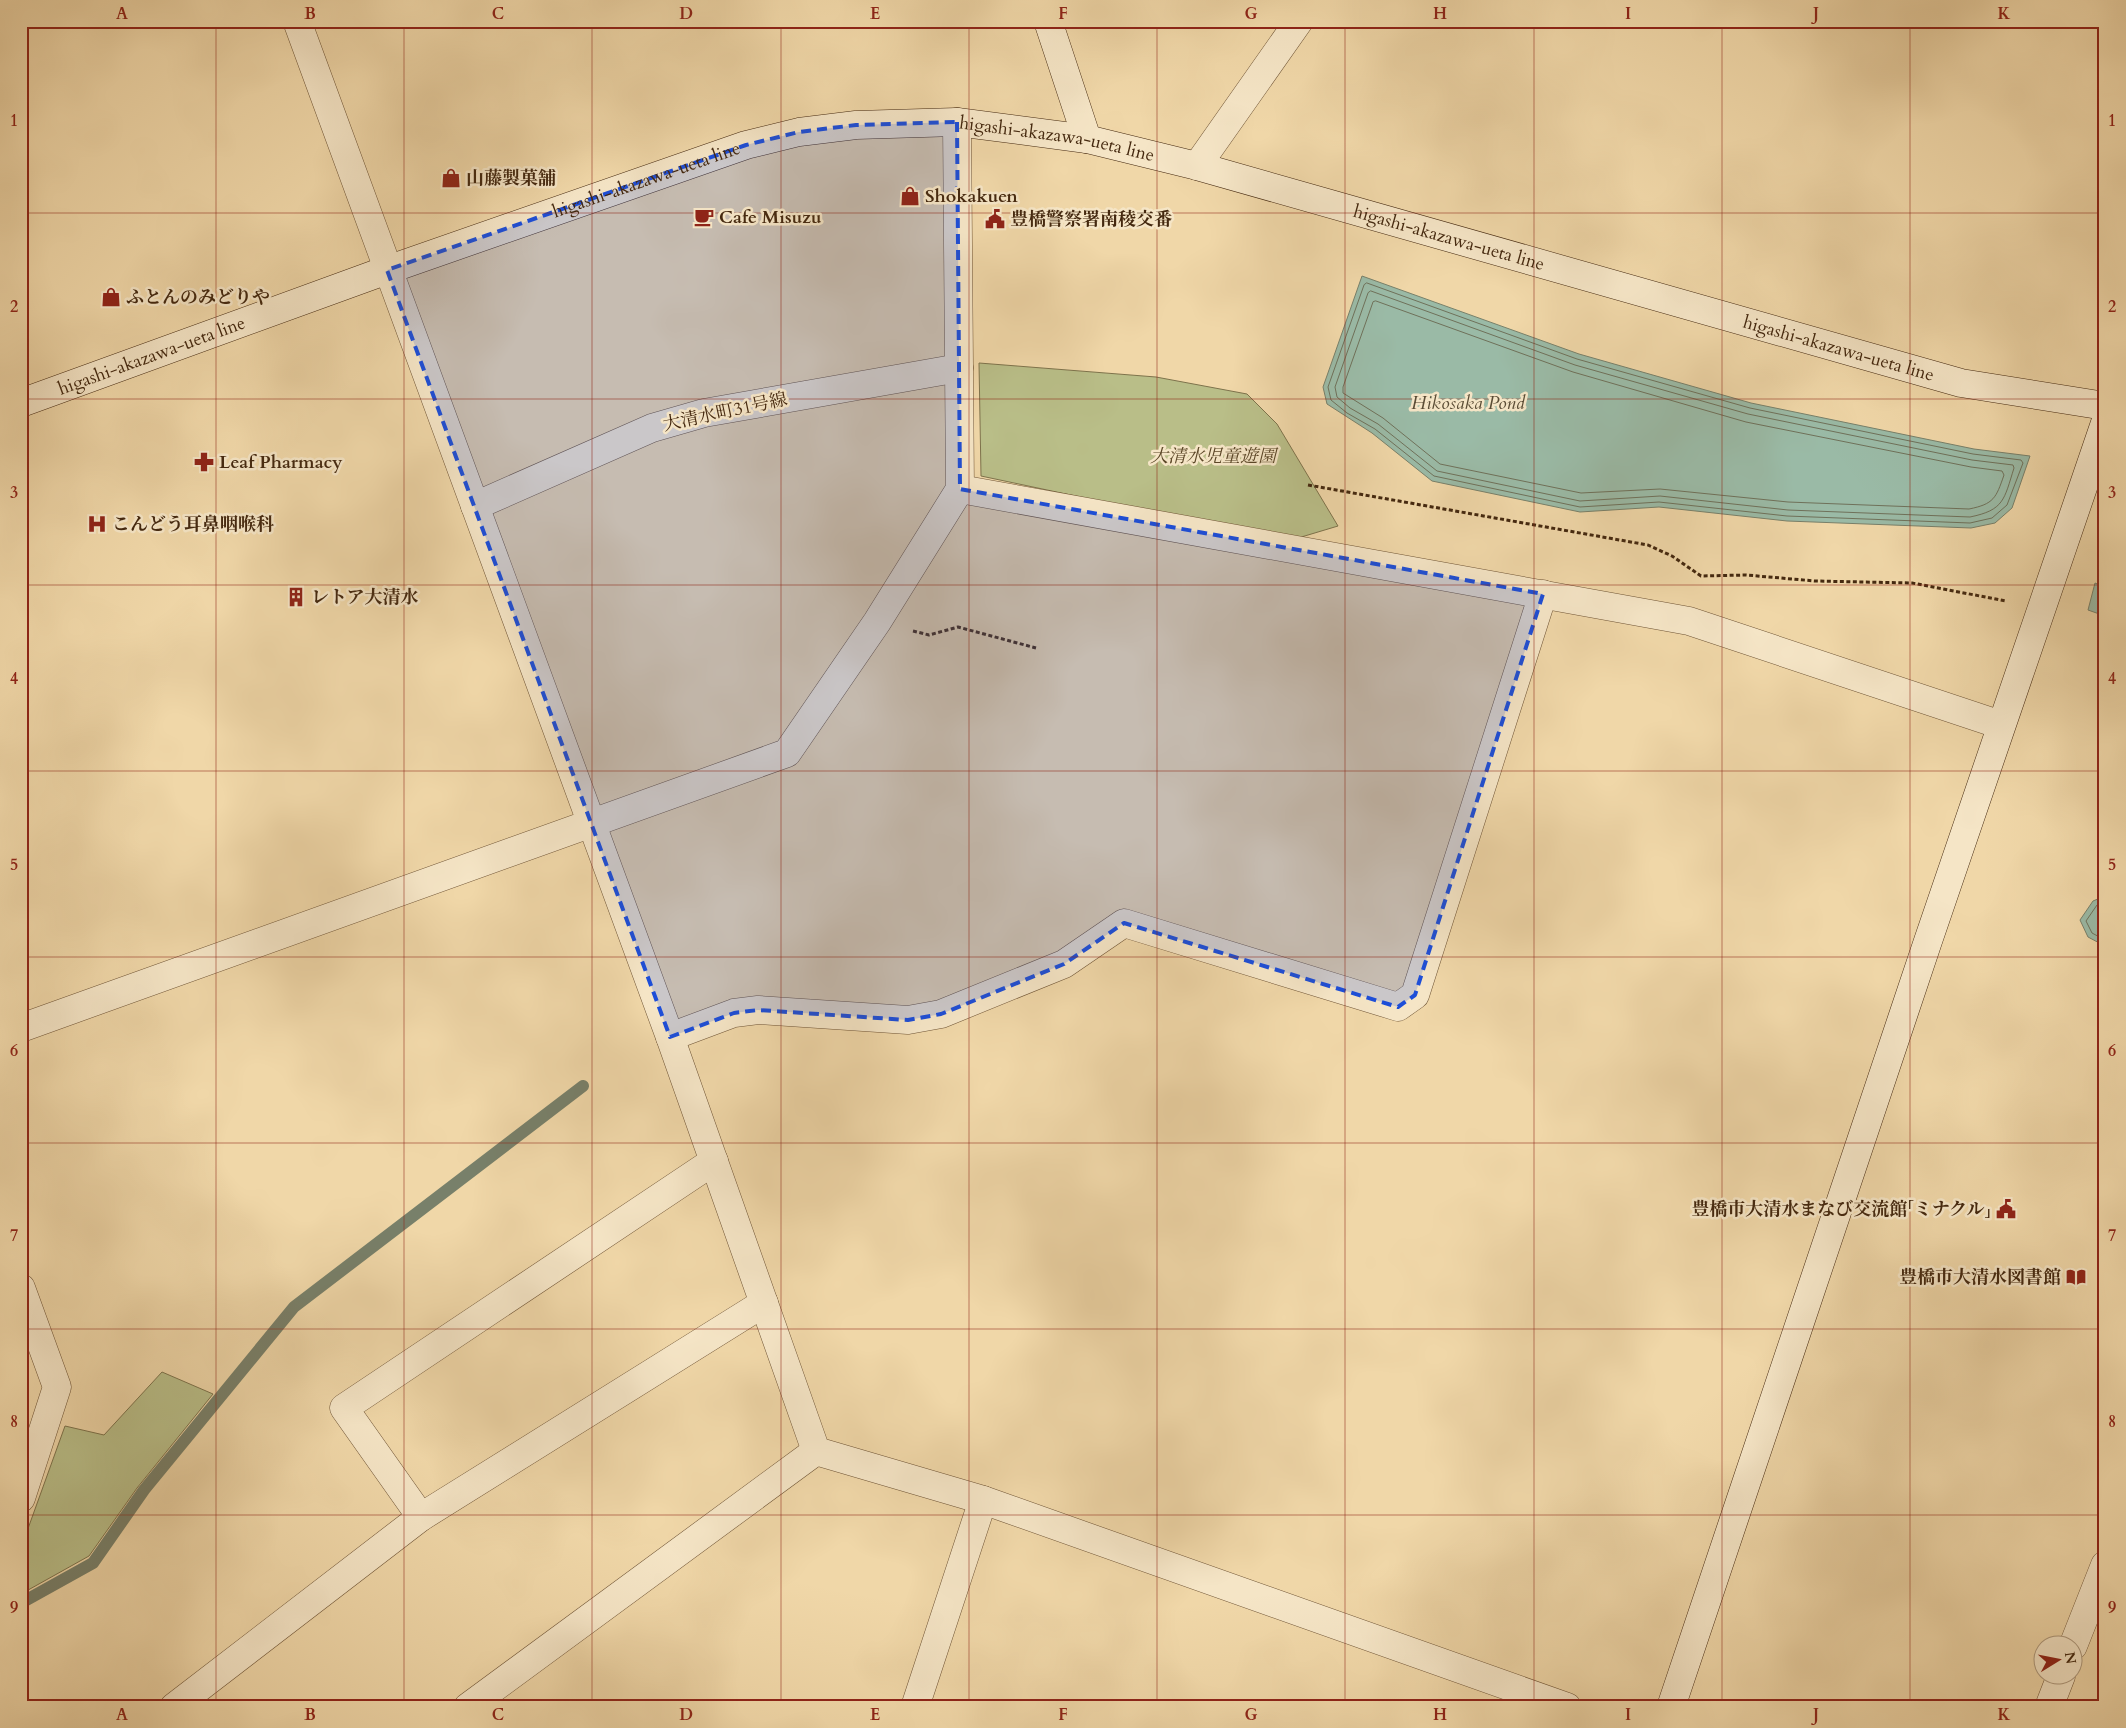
<svg xmlns="http://www.w3.org/2000/svg" width="2126" height="1728" font-family="Cardo,'Noto Serif JP',serif">
  <style>
    .green { fill: #b9be88; stroke: #7e734c }
    .water { fill: #9abaa6; stroke: #78806a }
    .lines { fill: none; stroke-linecap: round; stroke-linejoin: round }
    .shore { stroke: #6f715a; stroke-width: 1 }
    .stream { stroke: #78806a; stroke-width: 12 }
    .street-casing { stroke: #6f5435; stroke-width: 29 }
    .secondary-casing { stroke: #44280f; stroke-width: 29 }
    .path { stroke: #44280f; stroke-width: 3; stroke-dasharray: 4 2.5; stroke-linecap: butt }
    .street { stroke: #f5e5c6; stroke-width: 28 }
    .secondary { stroke: #f5e5c6; stroke-width: 28 }
    .marked { fill: #1d4ed8; fill-opacity: 0.2; stroke: #1d4ed8; stroke-width: 4; stroke-dasharray: 10 6; stroke-linejoin: round }
    .grid { fill: none; stroke: #8f2418; stroke-width: 1; stroke-opacity: 0.55 }
    .labels { text-anchor: middle; dominant-baseline: central; stroke-width: 5; stroke-linejoin: round; paint-order: stroke }
    .street-label { font-size: 18px; fill: #44280f; stroke: #f5e5c6 }
    .poi-label { font-size: 18px; font-weight: bold; fill: #44280f; stroke: #f5e5c6; text-anchor: start }
    .park-label { font-size: 18px; font-style: italic; fill: #5b4627; stroke: #f5e5c6 }
    .water-label { font-size: 19px; font-style: italic; fill: #5a4c35; stroke: #f5e5c6 }
    .neatline { fill: none; stroke: #8f2418; stroke-width: 2 }
    .grid-label { font-size: 16px; text-anchor: middle; font-weight: bold; fill: #8f2418 }
  </style>
  <rect width="100%" height="100%" fill="#f0d7a8"/>
  <filter id="stains"><feTurbulence type="fractalNoise" baseFrequency=".004" numOctaves="4"/><feColorMatrix values="0 0 0 0 .2 0 0 0 0 .09 0 0 0 0 .02 0 0 0 .5 -.17"/></filter>
  <radialGradient id="worn" r=".72"><stop offset=".6" stop-color="#630" stop-opacity="0"/><stop offset="1" stop-color="#630" stop-opacity=".3"/></radialGradient>
  <!-- green -->
  <g class="green">
    <path d="M 979,363 L 1156,377 L 1247,394 L 1277,424 L 1338,526 L 1288,541 L 981,476 Z"/>
    <path d="M 162,1372 L 213,1394 L 137,1488 L 89,1556 L 21,1594 L 21,1548 L 65,1426 L 104,1435 Z"/>
  </g>
  <!-- water -->
  <g class="water">
    <path d="M 1362,276 L 1579,354 L 1751,403 L 1974,449 L 2030,456 L 2012,508 L 1995,523 L 1971,528 L 1787,521 L 1659,507 L 1580,512 L 1432,481 L 1372,433 L 1327,404 L 1323,387 Z"/>
    <path d="M 2095,583 L 2105,587 L 2105,616 L 2088,610 Z"/>
    <path d="M 2105,896 L 2105,946 L 2088,937 L 2080,920 L 2093,901 Z"/>
  </g>
  <g class="lines">
    <!-- shore -->
    <g class="shore">
      <path d="M 1367,283 L 1577,359 L 1750,408 L 1973,454 L 2021,460 L 2023,463 L 2007,505 L 1992,518 L 1970,523 L 1787,516 L 1659,502 L 1580,507 L 1434,476 L 1375,429 L 1347,413 L 1331,400 L 1328,387 L 1364,285 Z"/>
      <path d="M 1371,291 L 1575,365 L 1748,414 L 1972,460 L 2013,465 L 2014,468 C 2004,500 2004,510 1970,517 L 1788,510 L 1660,496 L 1580,501 L 1437,471 L 1378,424 L 1350,408 L 1337,397 L 1335,387 L 1368,293 Z"/>
      <path d="M 1376,301 L 1573,372 L 1746,422 L 1971,467 L 2002,471 L 2004,475 C 1996,498 1994,504 1969,509 L 1788,502 L 1660,489 L 1581,493 L 1440,464 L 1383,418 L 1343,393 L 1343,387 L 1373,302 Z"/>
      <path d="M 2105,901 L 2097,905 L 2086,921 L 2092,933 L 2105,940"/>
    </g>
    <!-- stream -->
    <path class="stream" d="M 21,1603 L 93,1563 L 144,1490 L 294,1307 L 583,1086"/>
    <defs>
      <g id="street">
        <path d="M 297,21 L 670,1037 L 816,1451 L 983,1500 L 1567,1707"/>
        <path d="M 1197,166 L 1299,21"/>
        <path d="M 960,489 L 1689,621 L 2001,725"/>
        <path d="M 475,506 L 652,428 L 704,413 L 959,368"/>
        <path d="M 21,1028 L 787,753 L 877,622 L 960,489 L 957,122"/>
        <path d="M 670,1037 L 734,1013 L 758,1010 L 908,1020 L 941,1014 L 1064,964 L 1124,923 L 1398,1007 L 1415,995 L 1543,594"/>
        <path d="M 21,1288 L 57,1387 L 21,1498"/>
        <path d="M 421,1517 L 344,1408 L 714,1161"/>
        <path d="M 2073,1646 L 2105,1565"/>
        <path d="M 174,1707 L 421,1517 L 764,1303"/>
        <path d="M 468,1707 L 816,1451"/>
        <path d="M 915,1707 L 983,1500"/>
        <path d="M 2049,1707 L 2061,1676"/>
      </g>
      <g id="secondary">
        <path d="M 1048,21 L 1087,139"/>
        <path id="s1" d="M 21,403 L 387,270 L 746,145 L 799,132 L 856,125 L 957,122 L 1087,139 L 1197,166 L 1961,383 L 2105,406"/>
        <path d="M 1671,1707 L 1928,941 L 2105,423"/>
      </g>
    </defs>
    <!-- street casing -->
    <use href="#street" class="street-casing"/>
    <!-- secondary casing -->
    <use href="#secondary" class="secondary-casing"/>
    <!-- path -->
    <g class="path">
      <path d="M 1308,485 L 1648,545 L 1672,556 L 1701,576 L 1746,575 L 1815,581 L 1912,583 L 2006,601"/>
      <path d="M 913,631 L 929,635 L 958,627 L 1036,648"/>
    </g>
    <!-- street -->
    <use href="#street" class="street"/>
    <!-- secondary -->
    <use href="#secondary" class="secondary"/>
  </g>
  <!-- marked area -->
  <path class="marked" d="M 957,122 L 960,489 L 1543,594 L 1415,995 L 1398,1007 L 1124,923 L 1064,964 L 941,1014 L 908,1020 L 758,1010 L 734,1013 L 670,1037 L 387,270 L 746,145 L 799,132 L 856,125 Z"/>
  <!-- grid -->
  <path class="grid" d="M 216,21 L 216,1707M 404,21 L 404,1707M 592,21 L 592,1707M 781,21 L 781,1707M 969,21 L 969,1707M 1157,21 L 1157,1707M 1345,21 L 1345,1707M 1534,21 L 1534,1707M 1722,21 L 1722,1707M 1910,21 L 1910,1707M 21,213 L 2105,213M 21,399 L 2105,399M 21,585 L 2105,585M 21,771 L 2105,771M 21,957 L 2105,957M 21,1143 L 2105,1143M 21,1329 L 2105,1329M 21,1515 L 2105,1515"/>
  <!-- icons -->
  <defs>
    <symbol id="shop-bare" viewBox="-9 -9 18 18"><path d="M-5-2.5h2.3a2.7 3.5 0 0 1 5.4 0H5L5.5 6h-11ZM-1.5-2.5h3a1.5 2.3 0 0 0-3 0Z" fill="#8f2418" stroke="#f5e5c6" stroke-width="2.5" paint-order="stroke"/></symbol>
    <symbol id="cafe-bare" viewBox="-9 -9 18 18"><path d="M-5.5-4.5H6V0H3Q3 3.5 0 3.5H-2.5Q-5.5 3.5-5.5 0ZM3-3.2v2h1.7v-2ZM-6 4.5H4V6H-6Z" fill="#8f2418" stroke="#f5e5c6" stroke-width="2.5" paint-order="stroke"/></symbol>
    <symbol id="civic-bare" viewBox="-9 -9 18 18"><path d="M-.6-6.5H3V-4.5H.6V-3L4-1V1h2V6H-6V1h2V-1L-.6-3ZM-1.2 2.5V6h2.4V2.5Z" fill="#8f2418" stroke="#f5e5c6" stroke-width="2.5" paint-order="stroke"/></symbol>
    <symbol id="pharmacy-bare" viewBox="-9 -9 18 18"><path d="M-2-6h4v4h4v4h-4v4h-4v-4h-4v-4h4Z" fill="#8f2418" stroke="#f5e5c6" stroke-width="2.5" paint-order="stroke"/></symbol>
    <symbol id="hospital-bare" viewBox="-9 -9 18 18"><path d="M-5-5h3v3.5h4V-5h3V5h-3V1.5h-4V5h-3Z" fill="#8f2418" stroke="#f5e5c6" stroke-width="2.5" paint-order="stroke"/></symbol>
    <symbol id="building-bare" viewBox="-9 -9 18 18"><path d="M-4-6H4V6H1V3H-1V6H-4ZM-2.5-4.3h1.7v1.8h-1.7ZM.8-4.3h1.7v1.8H.8ZM-2.5-1h1.7V.8h-1.7ZM.8-1h1.7V.8H.8Z" fill="#8f2418" stroke="#f5e5c6" stroke-width="2.5" paint-order="stroke"/></symbol>
    <symbol id="library-bare" viewBox="-9 -9 18 18"><path d="M-6-4Q-3-5.5-.7-3.5V5Q-3 3-6 4ZM6-4Q3-5.5 .7-3.5V5Q3 3 6 4Z" fill="#8f2418" stroke="#f5e5c6" stroke-width="2.5" paint-order="stroke"/></symbol>
  </defs>
  <g fill-rule="evenodd">
    <use href="#shop-bare" x="437" y="164" width="28" height="28"/>
    <use href="#shop-bare" x="896" y="182" width="28" height="28"/>
    <use href="#cafe-bare" x="690" y="203" width="28" height="28"/>
    <use href="#civic-bare" x="981" y="205" width="28" height="28"/>
    <use href="#shop-bare" x="97" y="283" width="28" height="28"/>
    <use href="#pharmacy-bare" x="190" y="448" width="28" height="28"/>
    <use href="#hospital-bare" x="83" y="510" width="28" height="28"/>
    <use href="#building-bare" x="282" y="583" width="28" height="28"/>
    <use href="#civic-bare" x="1992" y="1195" width="28" height="28"/>
    <use href="#library-bare" x="2062" y="1263" width="28" height="28"/>
  </g>
  <g class="labels">
    <!-- street labels -->
    <g class="street-label">
      <text stroke="none"><textPath href="#s1" startOffset="1084">higashi-akazawa-ueta line</textPath></text>
      <text stroke="none"><textPath href="#s1" startOffset="664">higashi-akazawa-ueta line</textPath></text>
      <text stroke="none"><textPath href="#s1" startOffset="1489">higashi-akazawa-ueta line</textPath></text>
      <text stroke="none"><textPath href="#s1" startOffset="1894">higashi-akazawa-ueta line</textPath></text>
      <text stroke="none"><textPath href="#s1" startOffset="139">higashi-akazawa-ueta line</textPath></text>
      <text transform="translate(725 412) rotate(-12)">大清水町31号線</text>
    </g>
    <!-- poi labels -->
    <g class="poi-label">
      <text x="466" y="178">山藤製菓舗</text>
      <text x="925" y="196">Shokakuen</text>
      <text x="719" y="217">Cafe Misuzu</text>
      <text x="1010" y="219">豊橋警察署南稜交番</text>
      <text x="126" y="297">ふとんのみどりや</text>
      <text x="219" y="462">Leaf Pharmacy</text>
      <text x="112" y="524">こんどう耳鼻咽喉科</text>
      <text x="311" y="597">レトア大清水</text>
      <text x="1991" y="1209" text-anchor="end">豊橋市大清水まなび交流館「ミナクル」</text>
      <text x="2061" y="1277" text-anchor="end">豊橋市大清水図書館</text>
    </g>
    <!-- park labels -->
    <g class="park-label">
      <text x="1213" y="456">大清水児童遊園</text>
    </g>
    <!-- water labels -->
    <g class="water-label">
      <text x="1468" y="403">Hikosaka Pond</text>
    </g>
  </g>
  <!-- margin -->
  <rect width="2126" height="1728" fill="none" stroke="#f0d7a8" stroke-width="55"/>
  <!-- north arrow -->
  <g transform="translate(2058 1660) rotate(80)"><circle r="24" fill="#f5e5c6" stroke="#ae997d"/>
  <path d="M0-4L9 19L0 12L-9 19Z" fill="#8f2418"/>
  <text y="-8" font-size="14" font-weight="bold" text-anchor="middle" fill="#44280f">N</text>
  </g>
  <rect x="28" y="28" width="2070" height="1672" class="neatline"/>
  <g class="grid-label">
    <text x="122" y="19">A</text>
    <text x="310" y="19">B</text>
    <text x="498" y="19">C</text>
    <text x="686" y="19">D</text>
    <text x="875" y="19">E</text>
    <text x="1063" y="19">F</text>
    <text x="1251" y="19">G</text>
    <text x="1440" y="19">H</text>
    <text x="1628" y="19">I</text>
    <text x="1816" y="19">J</text>
    <text x="2004" y="19">K</text>
    <text x="14" y="126">1</text>
    <text x="2112" y="126">1</text>
    <text x="14" y="312">2</text>
    <text x="2112" y="312">2</text>
    <text x="14" y="498">3</text>
    <text x="2112" y="498">3</text>
    <text x="14" y="684">4</text>
    <text x="2112" y="684">4</text>
    <text x="14" y="870">5</text>
    <text x="2112" y="870">5</text>
    <text x="14" y="1056">6</text>
    <text x="2112" y="1056">6</text>
    <text x="14" y="1241">7</text>
    <text x="2112" y="1241">7</text>
    <text x="14" y="1427">8</text>
    <text x="2112" y="1427">8</text>
    <text x="14" y="1613">9</text>
    <text x="2112" y="1613">9</text>
    <text x="122" y="1720">A</text>
    <text x="310" y="1720">B</text>
    <text x="498" y="1720">C</text>
    <text x="686" y="1720">D</text>
    <text x="875" y="1720">E</text>
    <text x="1063" y="1720">F</text>
    <text x="1251" y="1720">G</text>
    <text x="1440" y="1720">H</text>
    <text x="1628" y="1720">I</text>
    <text x="1816" y="1720">J</text>
    <text x="2004" y="1720">K</text>
  </g>
  <rect width="100%" height="100%" filter="url(#stains)"/>
  <rect width="100%" height="100%" fill="url(#worn)"/>
</svg>
